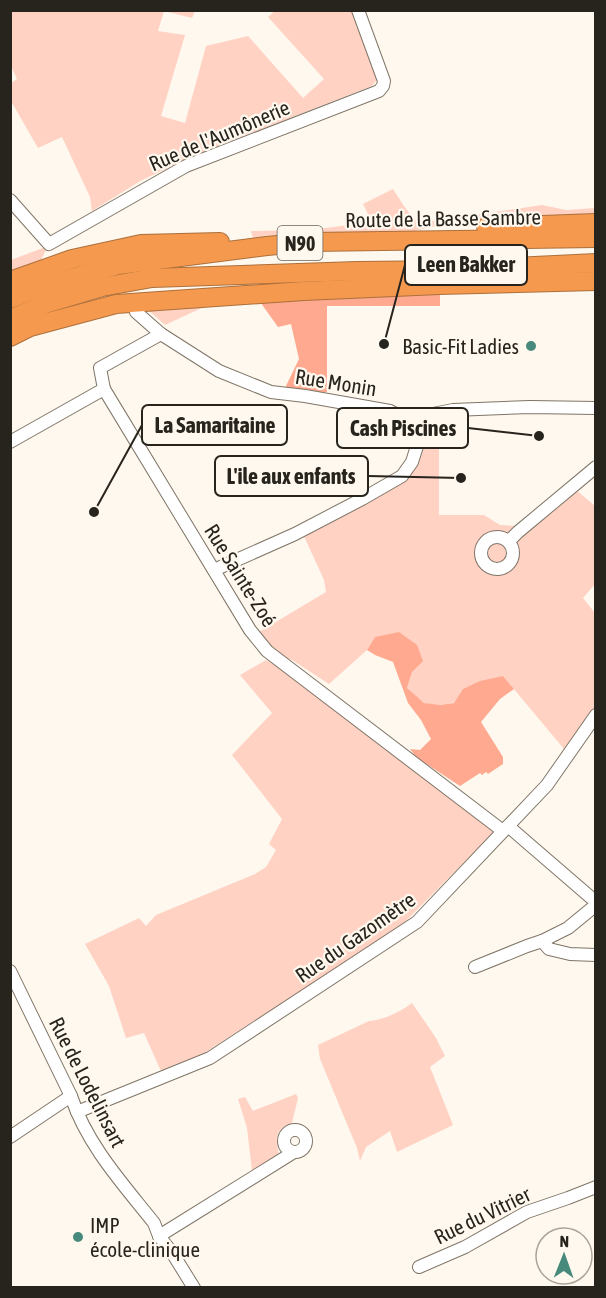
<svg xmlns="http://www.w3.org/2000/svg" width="606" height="1298" font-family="'Asap Condensed',sans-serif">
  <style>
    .green { fill: #ffd2c4 }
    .forest { fill: #ffaa90 }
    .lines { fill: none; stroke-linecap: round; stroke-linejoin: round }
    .minor-casing { stroke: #7f7567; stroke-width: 14 }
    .highway-casing { stroke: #ac703d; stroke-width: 20 }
    .minor { stroke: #fff; stroke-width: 12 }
    .highway { stroke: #f4994e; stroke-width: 18 }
    .poi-dot { fill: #478a7c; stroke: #fff8ee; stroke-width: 2 }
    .labels { text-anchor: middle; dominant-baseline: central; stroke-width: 4.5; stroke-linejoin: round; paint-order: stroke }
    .shield { fill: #fff8ee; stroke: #68635c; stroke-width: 1.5 }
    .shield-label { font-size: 20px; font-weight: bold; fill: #27231d }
    .street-label { font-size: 21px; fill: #27231d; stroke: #fff8ee }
    .poi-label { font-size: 21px; fill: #27231d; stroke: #fff8ee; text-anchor: end }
    .leader { fill: none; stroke: #27231d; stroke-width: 2 }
    .callout-dot { fill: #27231d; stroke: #fff8ee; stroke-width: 2 }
    .callout { fill: #fff8ee; stroke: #27231d; stroke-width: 2 }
    .callout-label { font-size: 22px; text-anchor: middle; font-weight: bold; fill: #27231d }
  </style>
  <rect width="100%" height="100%" fill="#fff8ee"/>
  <!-- green -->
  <g class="green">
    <path d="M 355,10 L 378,76 L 376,81 L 372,86 L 210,149 L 142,180 L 92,211 L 90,197 L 62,137 L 38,148 L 11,101 L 11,83 L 17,79 L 11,66 L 11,11 L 195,11 L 192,18 L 164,11 L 158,31 L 185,35 L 161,116 L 185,123 L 206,46 L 248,36 L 303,98 L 324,79 L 268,17 L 275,11 Z"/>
    <path d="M 393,189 L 406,209 L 418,223 L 542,205 L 566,210 L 595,208 L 595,220 L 497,227 L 446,224 L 401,234 L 314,235 L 253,238 L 251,231 L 310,230 L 372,222 L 363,204 Z"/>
    <path d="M 48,246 L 38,266 L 11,276 L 11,260 Z"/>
    <path d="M 206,306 L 165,325 L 146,308 Z"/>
    <path d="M 431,419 L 439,440 L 439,515 L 484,515 L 500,525 L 517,526 L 569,484 L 595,506 L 595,584 L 583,598 L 595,613 L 595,708 L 590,712 L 564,749 L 503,676 C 482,688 451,712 425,703 C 419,701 412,693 407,688 L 412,672 L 375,637 L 367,650 L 329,684 L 292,660 L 270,653 L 254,635 L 326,592 L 324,580 L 303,534 L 417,459 L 418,429 Z"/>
    <path d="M 266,660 L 317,689 L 489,826 L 493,833 L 399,928 L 198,1057 L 161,1071 L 144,1033 L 126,1038 L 109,986 L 85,944 L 139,918 L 146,926 L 156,915 L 255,874 L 266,867 L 276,850 L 269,844 L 282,819 L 232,755 L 272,713 L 240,675 Z"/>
    <path d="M 412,1003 L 436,1038 L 445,1056 L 430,1067 L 453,1125 L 397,1152 L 390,1131 L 366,1147 L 360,1161 L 357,1148 L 320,1059 L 318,1045 L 369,1021 C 384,1020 400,1012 412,1003 Z"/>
    <path d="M 296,1094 L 298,1098 L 292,1123 C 273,1129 276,1140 279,1155 L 252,1171 L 247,1128 L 238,1099 L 245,1097 L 253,1111 Z"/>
  </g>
  <!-- forest -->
  <g class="forest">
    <path d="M 440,290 L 440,306 L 327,306 L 327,392 L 305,396 L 285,388 L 299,359 L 291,324 L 278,327 L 258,299 Z"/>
    <path d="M 399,632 L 417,645 L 423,661 L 412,672 L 407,688 L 424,703 L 440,705 L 454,703 L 463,689 L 480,681 L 503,676 L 514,689 L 500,699 L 481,722 L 503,757 L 503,764 L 488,774 L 486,772 L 482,775 L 480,773 L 460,786 L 416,757 L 410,749 L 420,750 L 431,739 L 421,720 L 408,703 L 393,662 L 375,655 L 367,650 L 375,637 Z"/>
  </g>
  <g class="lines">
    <defs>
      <g id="minor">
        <path d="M 10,200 L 49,244 L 186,166 L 379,91 L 383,86 L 384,81 L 358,10"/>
        <path d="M 136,312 L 161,334"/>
        <path d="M 104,389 L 100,368 L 161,334 L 219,371 L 271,392 L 305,396 L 390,411 L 407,420 L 417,446 L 412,462 L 402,476 L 362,499 L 295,534 L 214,570"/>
        <path d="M 410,426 L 433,414 L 453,410 L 530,407 L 596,408"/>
        <path d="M 10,442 L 104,389 L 250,630 L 267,651 L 503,831"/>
        <circle cx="497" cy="553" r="16"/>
        <path d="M 509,541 L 518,532 L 596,467"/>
        <path d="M 508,826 L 596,902"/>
        <path d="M 542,941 L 549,949 L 570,954 L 596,955"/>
        <path d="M 475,967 L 527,946 L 542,941 L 568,928 L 596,905"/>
        <path d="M 10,971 L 71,1096 C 87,1145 123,1184 154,1223 L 159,1236 L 173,1254 L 194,1288"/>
        <path d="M 77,1112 L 210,1058 L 417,922 L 547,785 L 596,715"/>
        <circle cx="295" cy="1141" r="11"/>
        <path d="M 10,1137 L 71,1096"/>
        <path d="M 159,1236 L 294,1152"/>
        <path d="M 419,1267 L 465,1247 L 527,1212 L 568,1198 L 596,1187"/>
      </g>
      <g id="highway">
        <path d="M 486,227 L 596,223"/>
        <path d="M 10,281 L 72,259 L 141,244 L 220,242"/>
        <path d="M 10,299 L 44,286 L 118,265 L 267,246 L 310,242 L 596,238"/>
        <path d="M 10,319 L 48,303 L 102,287 L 152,278 L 357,271 L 454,270 L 596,263"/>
        <path d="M 10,337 L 30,327 L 116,304 L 304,291 L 439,285 L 596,281"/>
      </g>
    </defs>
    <!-- minor casing -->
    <use href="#minor" class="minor-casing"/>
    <!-- highway casing -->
    <use href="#highway" class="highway-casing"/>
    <!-- minor -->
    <use href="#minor" class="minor"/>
    <!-- highway -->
    <use href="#highway" class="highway"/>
  </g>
  <!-- markers -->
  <g class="poi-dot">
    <circle cx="531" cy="346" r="6"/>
    <circle cx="78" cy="1237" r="6"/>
  </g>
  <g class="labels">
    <!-- shield labels -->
    <rect class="shield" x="277.5" y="226" width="45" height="34" rx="4.5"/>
    <g class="shield-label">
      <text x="300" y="243">N90</text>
    </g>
    <!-- street labels -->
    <g class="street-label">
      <text transform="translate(219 135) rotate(-23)">Rue de l'Aumônerie</text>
      <text transform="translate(443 218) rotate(-1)">Route de la Basse Sambre</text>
      <text transform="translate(336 382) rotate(9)">Rue Monin</text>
      <text transform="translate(241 575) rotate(58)">Rue Sainte-Zoé</text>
      <text transform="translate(355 937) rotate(-35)">Rue du Gazomètre</text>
      <text transform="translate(88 1082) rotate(63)">Rue de Lodelinsart</text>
      <text transform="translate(482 1215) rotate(-26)">Rue du Vitrier</text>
    </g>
    <!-- poi labels -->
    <g class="poi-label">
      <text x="519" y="346">Basic-Fit Ladies</text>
      <text x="90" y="1225" text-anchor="start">IMP<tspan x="90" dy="24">école-clinique</tspan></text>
    </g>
  </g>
  <!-- callouts -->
  <path class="leader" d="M384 344L405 265M94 512L142 425M539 436L468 428M461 478L368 476"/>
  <g class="callout-dot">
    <circle cx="384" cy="344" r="6"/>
    <circle cx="94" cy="512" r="6"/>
    <circle cx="539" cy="436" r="6"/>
    <circle cx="461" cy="478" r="6"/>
  </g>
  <g class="callout">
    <rect x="405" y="245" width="122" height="40" rx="6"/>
    <rect x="142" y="405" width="145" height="40" rx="6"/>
    <rect x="337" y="408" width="131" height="40" rx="6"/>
    <rect x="215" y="456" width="153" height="40" rx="6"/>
  </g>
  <g class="callout-label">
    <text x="466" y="272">Leen Bakker</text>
    <text x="215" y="433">La Samaritaine</text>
    <text x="403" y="436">Cash Piscines</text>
    <text x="291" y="484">L'ile aux enfants</text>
  </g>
  <!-- border -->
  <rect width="606" height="1298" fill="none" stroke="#27231d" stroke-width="24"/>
  <!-- north arrow -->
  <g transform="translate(564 1256) rotate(1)"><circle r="28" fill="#fff8ee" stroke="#a9a39a" stroke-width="1.5"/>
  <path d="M0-4.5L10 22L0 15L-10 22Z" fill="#478a7c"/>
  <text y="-9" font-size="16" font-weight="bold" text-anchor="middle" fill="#27231d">N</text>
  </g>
</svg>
